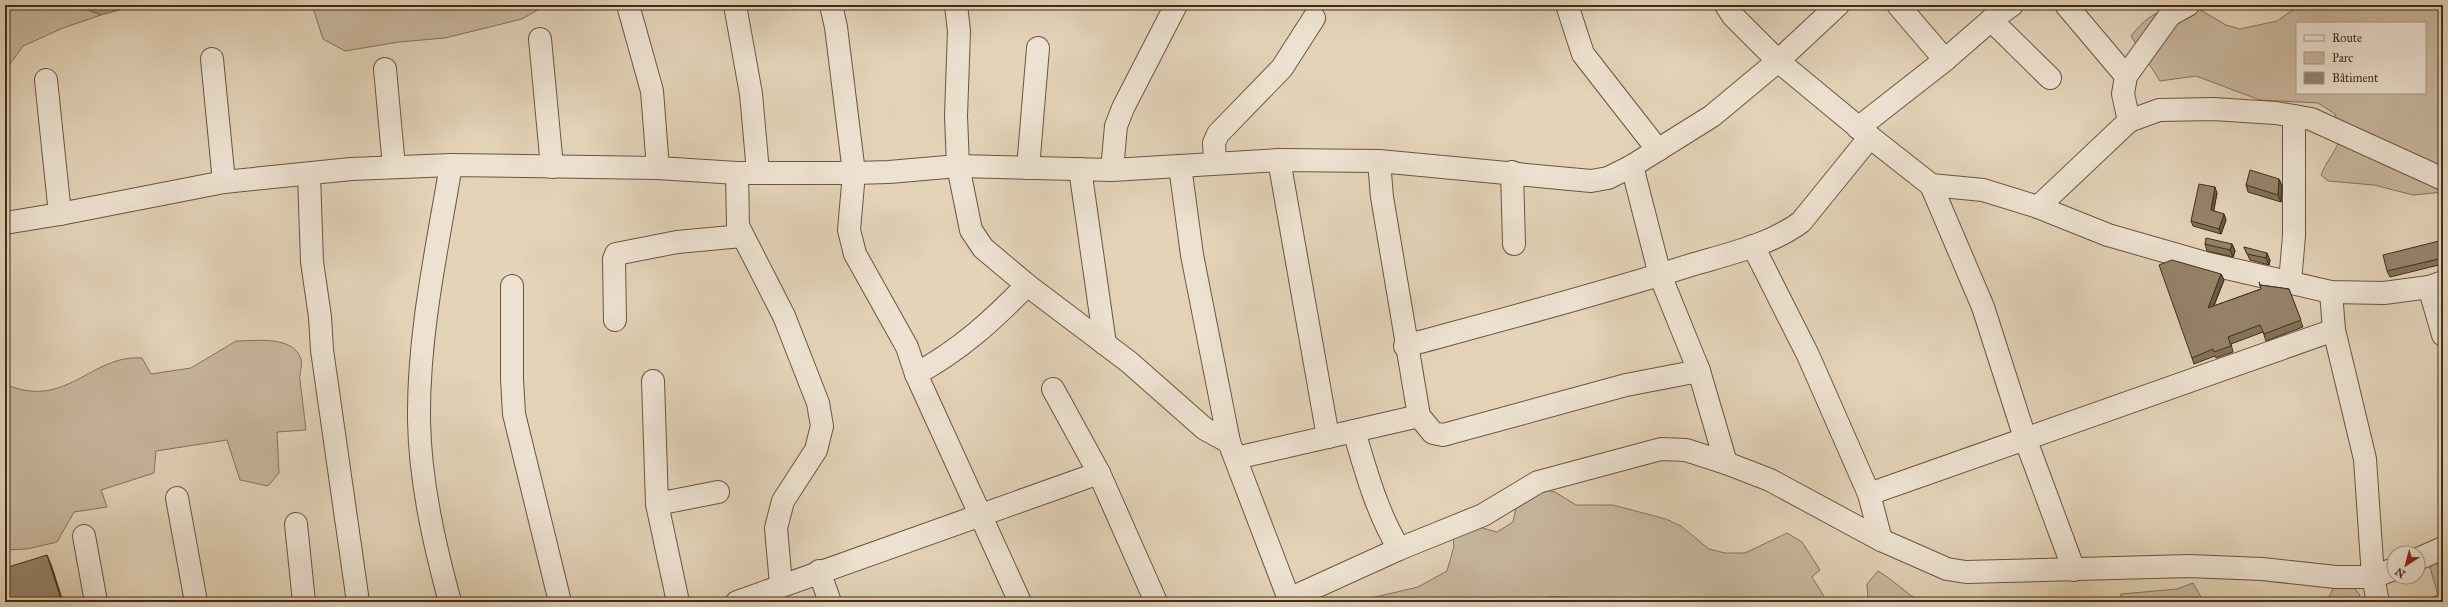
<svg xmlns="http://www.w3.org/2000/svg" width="2448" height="607" font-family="'IM FELL Great Primer',serif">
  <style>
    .green { fill: #c8b79d; stroke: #85725a; fill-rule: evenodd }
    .water { fill: #ac9a81; stroke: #826e57 }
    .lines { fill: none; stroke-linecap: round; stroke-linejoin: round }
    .minor-casing { stroke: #6a563f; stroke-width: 24 }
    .minor { stroke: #ede2d1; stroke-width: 22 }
    .wall { fill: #81715c; stroke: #422c17 }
    .shaded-wall { fill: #695c4b; stroke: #422c17 }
    .building { fill: #96836b; stroke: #422c17 }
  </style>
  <rect width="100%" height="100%" fill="#e3d3b8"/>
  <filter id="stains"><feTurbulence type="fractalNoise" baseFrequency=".005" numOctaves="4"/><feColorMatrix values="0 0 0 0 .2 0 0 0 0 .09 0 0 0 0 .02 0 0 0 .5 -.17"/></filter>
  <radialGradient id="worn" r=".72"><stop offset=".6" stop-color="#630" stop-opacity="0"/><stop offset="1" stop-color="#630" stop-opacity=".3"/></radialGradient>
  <!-- green -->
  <g class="green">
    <path d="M 5,5 L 75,5 L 101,15 L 63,28 L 23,46 L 5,71 Z"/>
    <path d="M 312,5 L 354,7 L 361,5 L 546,5 L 522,19 L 445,38 L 399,42 L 345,51 L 323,39 Z"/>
    <path d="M 2192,5 L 2226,25 L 2240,29 L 2277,21 L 2300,5 L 2443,5 L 2443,192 L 2413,195 L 2374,185 L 2328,181 L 2321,175 C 2333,146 2346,149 2335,114 L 2318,103 L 2260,100 L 2196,76 L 2160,81 L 2131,36 C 2150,12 2162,9 2192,5 ZM 2297,23 L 2425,23 L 2425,93 L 2297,93 Z"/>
    <path d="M 236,341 C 255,341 293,335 301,359 C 303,365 299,373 300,380 C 302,397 304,413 306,430 L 277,432 L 279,473 L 268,486 L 240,480 L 227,440 L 156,451 L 154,473 L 101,490 L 107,507 L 74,512 L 57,542 L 27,549 L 5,550 L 5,384 C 66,411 91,354 142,358 L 151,374 L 191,368 Z"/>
    <path d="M 1521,484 L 1555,492 L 1576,505 L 1613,505 L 1666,519 L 1681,526 L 1709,549 L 1725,553 L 1745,553 L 1787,533 L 1802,542 L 1820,570 L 1812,577 L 1825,598 L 1820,602 L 1577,602 C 1562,595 1550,596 1535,602 L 1394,602 L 1371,598 L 1418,587 L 1447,571 L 1454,546 L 1451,523 L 1464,523 L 1497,532 L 1513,522 Z"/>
    <path d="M 2443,553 L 2443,602 L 2419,602 L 2438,595 L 2428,560 Z"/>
    <path d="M 1878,571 C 1894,580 1905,593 1921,602 L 1863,602 L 1868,599 L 1867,584 Z"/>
    <path d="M 2193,583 L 2204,602 L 2120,602 L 2121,594 L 2177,589 Z"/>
    <path d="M 2335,584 L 2351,584 L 2360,595 L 2357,602 L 2259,602 C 2281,597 2305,600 2329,597 Z"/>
  </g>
  <!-- water -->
  <g class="water">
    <path d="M 75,5 L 138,5 L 101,15 Z"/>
    <path d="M 1549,597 L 1567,597 L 1577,602 L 1535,602 Z"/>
  </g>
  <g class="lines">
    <defs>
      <g id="minor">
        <path d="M 628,5 L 652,91 L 658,168"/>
        <path d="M 735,5 L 751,94 L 758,172"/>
        <path d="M 831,5 L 836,27 L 854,173 L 849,230 L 855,254 L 907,347 L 916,374 L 1020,602"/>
        <path d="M 956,5 L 959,31 L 956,116 L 958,166 L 971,230 L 983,248 L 1027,285 L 1129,362 L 1205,429 L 1229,442"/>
        <path d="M 1567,5 L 1583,54 L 1658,150"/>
        <path d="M 1726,5 L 1733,16 L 1778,61 L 1870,137 L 1931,185 L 1983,190 L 2038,207 L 2108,235 L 2209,264 L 2331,292 L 2384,293 L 2429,287 L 2443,282"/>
        <path d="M 1898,5 L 1945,60"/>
        <path d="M 2066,5 L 2126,76"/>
        <path d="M 1991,20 L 2050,78"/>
        <path d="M 540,39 L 552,167"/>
        <path d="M 212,59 L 224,182"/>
        <path d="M 385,69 L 394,167"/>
        <path d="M 46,80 L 60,214"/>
        <path d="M 2129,121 L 2123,94 L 2126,76 L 2170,15 L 2188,5"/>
        <path d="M 1858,128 L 1945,60 L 1991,20 L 2012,5"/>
        <path d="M 1279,160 L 1328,437"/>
        <path d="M 1379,161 L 1382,197 L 1419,416 L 1433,433 L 1443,435 L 1626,385 L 1699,371"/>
        <path d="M 1215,163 L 1214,143 L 1218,134 L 1282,68 L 1314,18"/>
        <path d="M 1180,166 L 1192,255 L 1229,442 L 1289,599 L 1399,549 L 1483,515 L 1538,482 L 1661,449 L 1686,450 L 1726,463 L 1770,480 L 1881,540 L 1947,569 L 1966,572 L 2189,566 L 2262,569 L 2336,577 L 2373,577 L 2394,569"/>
        <path d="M 1632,166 L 1660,275 L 1699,371 L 1726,463"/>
        <path d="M 1028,168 L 1038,48"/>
        <path d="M 1080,169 L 1105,344"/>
        <path d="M 1112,170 L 1116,126 L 1123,108 L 1176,5"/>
        <path d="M 1512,172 L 1514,244"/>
        <path d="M 737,173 L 738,226 L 784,316 L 818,403 L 822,426 L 816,450 L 783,501 L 776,528 L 781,585"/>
        <path d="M 309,174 L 312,262 L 320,317 L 322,350 L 358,602"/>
        <path d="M 1931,185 L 1983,307 L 2025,438 L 2074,570"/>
        <path d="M 2038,207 L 2129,121 L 2159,110 L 2213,109 L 2276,113 L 2311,119 L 2443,179"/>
        <path d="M 5,223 L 60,214 L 224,182 L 351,169 L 451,165 L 658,168 L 737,173 L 854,173 L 889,172 L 958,166 L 1112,170 L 1279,160 L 1379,161 L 1591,181 L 1608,178 L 1632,166 L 1712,116 L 1778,61 L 1838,5"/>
        <path d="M 1753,246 L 1808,355 L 1869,494 L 1881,540"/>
        <path d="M 2290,282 L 2294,236 L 2294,116"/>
        <path d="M 512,286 L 512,379 L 514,414 L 560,602"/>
        <path d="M 2429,287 L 2443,335"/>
        <path d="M 2331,292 L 2334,330 L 2365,459 L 2373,577 L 2378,602"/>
        <path d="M 615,320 L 614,259 L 616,254 L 677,242 L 742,236"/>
        <path d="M 1405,346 C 1501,320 1597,295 1691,265 C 1728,254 1770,245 1801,222 L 1870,137"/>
        <path d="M 916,374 C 960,350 992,321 1027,285"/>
        <path d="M 653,381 L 657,504"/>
        <path d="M 1053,389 L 1099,473 L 1156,602"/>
        <path d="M 1354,431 C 1366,472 1377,512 1399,549"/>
        <path d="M 1236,458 L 1419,416"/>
        <path d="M 1869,494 L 2334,330"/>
        <path d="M 177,498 L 196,602"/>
        <path d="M 296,524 L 304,602"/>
        <path d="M 84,536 L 96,602"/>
        <path d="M 2418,559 L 2443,548"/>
        <path d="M 819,571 L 830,602"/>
        <path d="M 450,602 C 434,543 420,481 419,420 C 418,334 437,249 451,165"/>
        <path d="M 678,602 L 657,504 L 718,492"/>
        <path d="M 737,602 L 1099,473"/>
      </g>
    </defs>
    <!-- minor casing -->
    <use href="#minor" class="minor-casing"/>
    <!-- minor -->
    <use href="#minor" class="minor"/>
  </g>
  <!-- wall -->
  <g class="wall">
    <path d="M 2279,179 L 2282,186 L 2281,202 L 2248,192 L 2246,185 Z"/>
    <path d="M 2217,193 L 2213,211 L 2224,214 L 2226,220 L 2221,234 L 2193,226 L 2191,221 Z"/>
    <path d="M 2443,240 L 2443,264 L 2390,277 L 2387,271 Z"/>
    <path d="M 2205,244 L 2232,244 L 2235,251 L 2233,257 L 2207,251 Z"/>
    <path d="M 2244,247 L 2270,260 L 2269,265 L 2250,260 Z"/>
    <path d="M 2221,274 L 2224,280 L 2214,306 L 2261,289 L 2260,285 L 2289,289 L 2303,327 L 2266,341 L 2263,332 L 2231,344 L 2233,352 L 2216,358 L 2215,356 L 2194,364 L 2192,358 Z"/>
  </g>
  <!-- shaded-wall -->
  <g class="shaded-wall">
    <path d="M 2279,179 L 2282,186 L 2281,202 L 2278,195 Z"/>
    <path d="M 2215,187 L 2217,193 L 2213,216 L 2211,210 Z"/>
    <path d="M 2224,214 L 2226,220 L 2221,234 L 2219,229 Z"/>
    <path d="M 2232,244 L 2235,251 L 2233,257 L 2230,250 Z"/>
    <path d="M 2267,253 L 2270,260 L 2269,265 L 2266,258 Z"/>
    <path d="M 2221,274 L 2224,280 L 2210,315 L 2208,308 Z"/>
    <path d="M 47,555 L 52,567 L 63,602 L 62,602 Z"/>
  </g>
  <!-- building -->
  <g class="building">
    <path d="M 2250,170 L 2279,179 L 2278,195 L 2246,185 Z"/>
    <path d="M 2199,184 L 2215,187 L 2211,210 L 2224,214 L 2219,229 L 2191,221 Z"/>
    <path d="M 2206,238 L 2232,244 L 2230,250 L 2205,244 Z"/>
    <path d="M 2443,240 L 2443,258 L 2387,271 L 2383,255 Z"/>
    <path d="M 2244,247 L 2267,253 L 2266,258 L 2247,254 Z"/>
    <path d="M 2172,260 L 2221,274 L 2208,308 L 2261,289 L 2259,282 L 2260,285 L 2289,289 L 2301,320 L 2264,334 L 2260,325 L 2228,337 L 2231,346 L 2214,352 L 2213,349 L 2192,358 L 2159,265 Z"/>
    <path d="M 47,555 L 62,602 L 5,602 L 5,568 Z"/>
  </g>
  <!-- margin -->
  <rect width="2448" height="607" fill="none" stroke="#e3d3b8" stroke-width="20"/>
  <rect x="6" y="6" width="2436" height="595" fill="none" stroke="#422c17" stroke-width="2"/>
  <rect x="10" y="10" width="2428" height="587" fill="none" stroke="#422c17"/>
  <!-- legend -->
  <rect x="2296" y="22" width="130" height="72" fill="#ede2d1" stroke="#a99987"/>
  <rect x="2304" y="35" width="20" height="6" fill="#ede2d1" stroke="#a99987"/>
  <text x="2332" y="42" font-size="12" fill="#422c17">Route</text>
  <rect x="2304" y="52" width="20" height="12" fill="#c8b79d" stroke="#a99987"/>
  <text x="2332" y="62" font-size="12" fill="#422c17">Parc</text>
  <rect x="2304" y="72" width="20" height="12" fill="#96836b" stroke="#a99987"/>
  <text x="2332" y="82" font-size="12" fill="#422c17">Bâtiment</text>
  <!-- north arrow -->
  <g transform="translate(2406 565) rotate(216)"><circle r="19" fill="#ede2d1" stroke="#a99987"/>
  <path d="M0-3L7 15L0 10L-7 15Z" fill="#8f2418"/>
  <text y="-6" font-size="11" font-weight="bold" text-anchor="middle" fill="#422c17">N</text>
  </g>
  <rect width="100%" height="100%" filter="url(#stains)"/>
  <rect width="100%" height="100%" fill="url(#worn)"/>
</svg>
